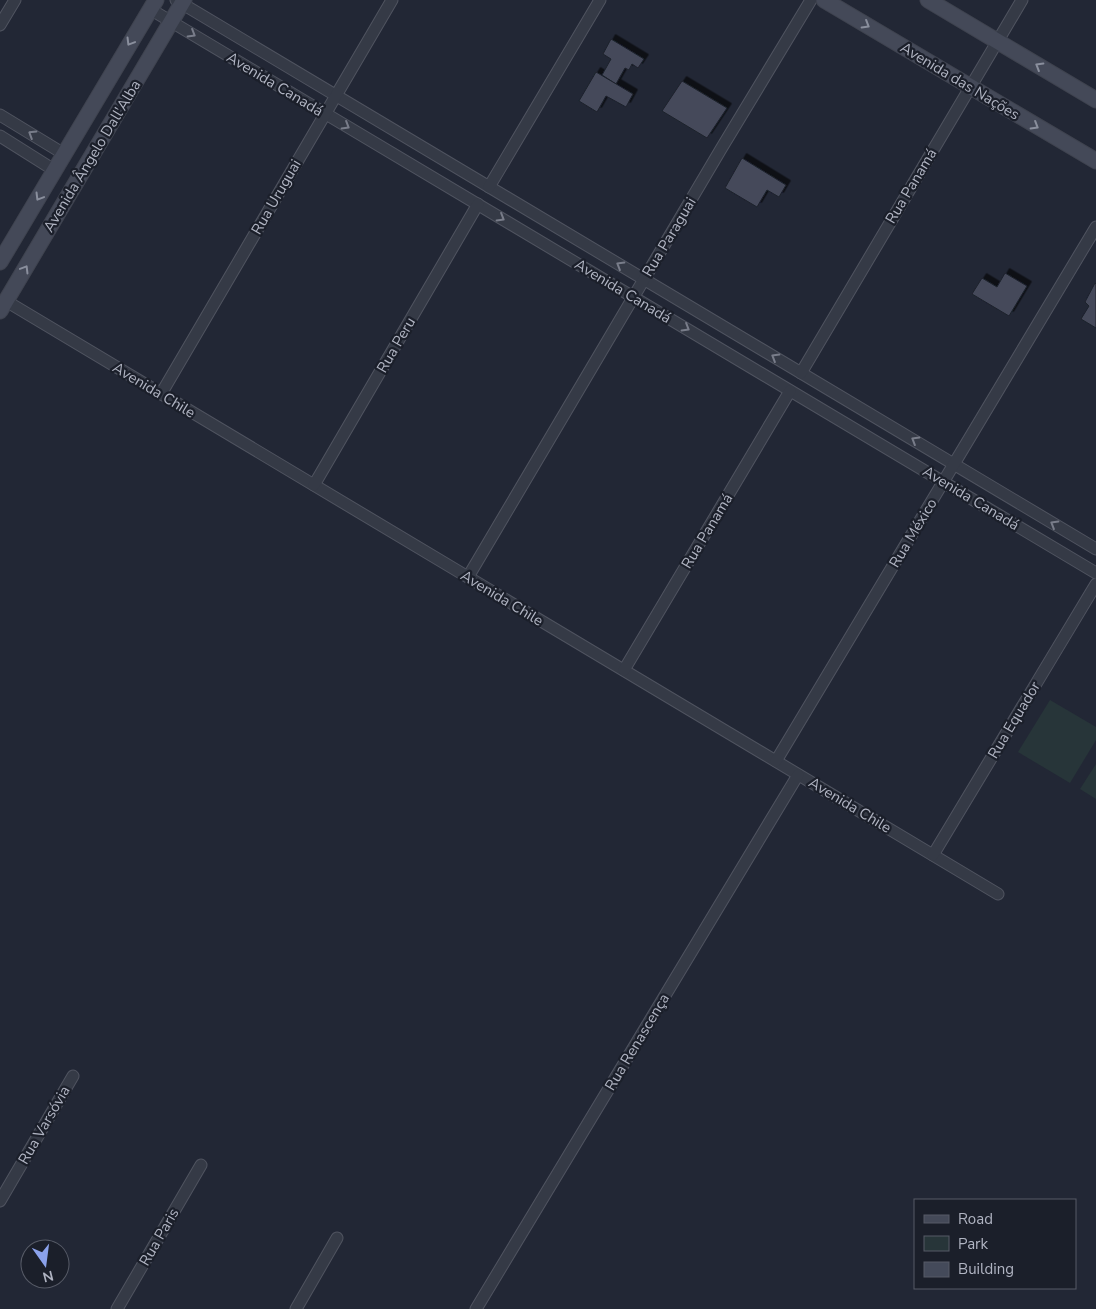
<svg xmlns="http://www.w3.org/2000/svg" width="1096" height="1309" font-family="'Nunito Sans',sans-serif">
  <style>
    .green { fill: #273539 }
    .building { fill: #444a5a; stroke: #1d212c; filter: url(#shadow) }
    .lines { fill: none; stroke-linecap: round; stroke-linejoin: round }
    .minor-casing { stroke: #505460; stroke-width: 13 }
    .secondary-casing { stroke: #3f434f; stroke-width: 17 }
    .minor { stroke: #353a46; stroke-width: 11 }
    .secondary { stroke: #444958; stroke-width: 15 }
    .oneway { stroke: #8a8f9d }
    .oneway2 { stroke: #797d8a }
    .labels { text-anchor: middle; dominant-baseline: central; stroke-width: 4.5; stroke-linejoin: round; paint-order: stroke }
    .street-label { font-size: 15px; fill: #b0b4c2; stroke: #1b1f2a }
  </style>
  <defs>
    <filter id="shadow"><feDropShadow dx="4.5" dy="-4.5" stdDeviation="0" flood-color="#0009"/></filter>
  </defs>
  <rect width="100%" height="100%" fill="#222735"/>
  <!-- green -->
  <g class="green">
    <path d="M 1050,700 L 1096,727 L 1096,740 L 1070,783 L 1018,752 Z"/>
    <path d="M 1096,764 L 1096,799 L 1080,789 Z"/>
  </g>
  <!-- building -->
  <g class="building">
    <path d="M 611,39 L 644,59 L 638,68 L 632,64 L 629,70 L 625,68 L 616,84 L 602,75 L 611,59 L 603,54 Z"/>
    <path d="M 596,72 L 633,94 L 626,107 L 606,96 L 597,112 L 579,101 Z"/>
    <path d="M 682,81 L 727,108 L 707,138 L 662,111 Z"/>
    <path d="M 742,158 L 786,185 L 779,197 L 767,190 L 757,207 L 725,188 Z"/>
    <path d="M 1005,273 L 1027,286 L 1009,316 L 972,294 L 982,278 L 997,287 Z"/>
    <path d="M 1095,283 L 1096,284 L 1096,328 L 1081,319 L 1089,306 L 1085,302 Z"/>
  </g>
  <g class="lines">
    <defs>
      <g id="minor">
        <path d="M 176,0 L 1096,549"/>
        <path d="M 150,9 L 1096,573"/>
        <path d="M 0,25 L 15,0"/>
        <path d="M 0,115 L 64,154"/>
        <path d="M 0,136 L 54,170"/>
        <path d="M 489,187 L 600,0"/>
        <path d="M 6,301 L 998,894"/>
        <path d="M 801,373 L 1022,0"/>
        <path d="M 161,394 L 392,0"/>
        <path d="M 314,485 L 478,204"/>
        <path d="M 468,577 L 721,149 L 811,0"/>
        <path d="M 624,670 L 790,391"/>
        <path d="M 776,761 L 1096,227"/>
        <path d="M 933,855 L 1096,584"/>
        <path d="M 0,1201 L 73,1076"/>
        <path d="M 117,1309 L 201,1165"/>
        <path d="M 296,1309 L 337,1238"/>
        <path d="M 476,1309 L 798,775"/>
      </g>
      <g id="secondary">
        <path d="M 824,0 L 1096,161"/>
        <path d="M 928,0 L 1096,100"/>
        <path d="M 0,262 L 156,0"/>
        <path d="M 0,311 L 184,0"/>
      </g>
    </defs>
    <!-- minor casing -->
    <use href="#minor" class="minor-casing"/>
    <!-- secondary casing -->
    <use href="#secondary" class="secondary-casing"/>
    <!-- minor -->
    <use href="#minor" class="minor"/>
    <!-- secondary -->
    <use href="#secondary" class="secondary"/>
  </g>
  <!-- one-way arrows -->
  <defs><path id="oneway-chevron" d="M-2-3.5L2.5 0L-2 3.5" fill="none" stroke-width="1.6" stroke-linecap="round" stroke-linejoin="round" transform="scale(1.25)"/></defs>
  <g class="oneway">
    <use href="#oneway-chevron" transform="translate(866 25) rotate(31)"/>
    <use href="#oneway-chevron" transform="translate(130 42) rotate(121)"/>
    <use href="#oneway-chevron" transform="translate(1039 66) rotate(-149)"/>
    <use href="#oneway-chevron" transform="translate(1035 126) rotate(31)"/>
    <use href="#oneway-chevron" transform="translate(39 197) rotate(121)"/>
    <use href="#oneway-chevron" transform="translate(25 269) rotate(-59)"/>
  </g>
  <g class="oneway2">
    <use href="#oneway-chevron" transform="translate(192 34) rotate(31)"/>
    <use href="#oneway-chevron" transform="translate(346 126) rotate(31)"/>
    <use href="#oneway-chevron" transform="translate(32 134) rotate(-148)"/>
    <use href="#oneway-chevron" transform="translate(501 218) rotate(31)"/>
    <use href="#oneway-chevron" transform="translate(620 265) rotate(-149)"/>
    <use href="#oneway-chevron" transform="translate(686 328) rotate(31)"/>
    <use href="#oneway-chevron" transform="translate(775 357) rotate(-149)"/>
    <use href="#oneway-chevron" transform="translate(915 440) rotate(-149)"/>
    <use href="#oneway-chevron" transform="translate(1054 524) rotate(-149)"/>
  </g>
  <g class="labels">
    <!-- street labels -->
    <g class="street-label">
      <text transform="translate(960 81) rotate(31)">Avenida das Nações</text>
      <text transform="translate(275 84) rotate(31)">Avenida Canadá</text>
      <text transform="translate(92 156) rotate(-59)">Avenida Ângelo Dall'Alba</text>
      <text transform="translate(911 186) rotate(-59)">Rua Panamá</text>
      <text transform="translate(276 197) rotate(-60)">Rua Uruguai</text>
      <text transform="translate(669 237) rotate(-59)">Rua Paraguai</text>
      <text transform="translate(623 291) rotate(31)">Avenida Canadá</text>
      <text transform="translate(396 345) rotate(-60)">Rua Peru</text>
      <text transform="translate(154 390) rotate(31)">Avenida Chile</text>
      <text transform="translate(971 498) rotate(31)">Avenida Canadá</text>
      <text transform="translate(707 531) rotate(-59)">Rua Panamá</text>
      <text transform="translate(913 533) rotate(-59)">Rua México</text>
      <text transform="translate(502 598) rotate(31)">Avenida Chile</text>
      <text transform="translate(1014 720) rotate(-59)">Rua Equador</text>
      <text transform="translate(850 805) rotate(31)">Avenida Chile</text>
      <text transform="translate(637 1042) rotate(-59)">Rua Renascença</text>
      <text transform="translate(44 1125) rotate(-60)">Rua Varsóvia</text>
      <text transform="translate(159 1237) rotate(-60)">Rua Paris</text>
    </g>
  </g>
  <!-- legend -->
  <rect x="914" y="1199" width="162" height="90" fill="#1b1f2a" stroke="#575b67"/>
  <rect x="924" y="1215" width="25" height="8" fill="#444958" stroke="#575b67"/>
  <text x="958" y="1224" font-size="15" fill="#b0b4c2">Road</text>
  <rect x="924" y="1236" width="25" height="15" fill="#273539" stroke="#575b67"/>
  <text x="958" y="1249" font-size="15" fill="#b0b4c2">Park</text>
  <rect x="924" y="1262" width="25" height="15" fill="#444a5a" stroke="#575b67"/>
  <text x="958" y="1274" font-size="15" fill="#b0b4c2">Building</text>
  <!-- north arrow -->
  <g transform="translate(45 1264) rotate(166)"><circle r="24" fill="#1b1f2a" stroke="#575b67"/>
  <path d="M0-4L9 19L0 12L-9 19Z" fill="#8ba2ec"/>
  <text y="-8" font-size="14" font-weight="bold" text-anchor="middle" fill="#b0b4c2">N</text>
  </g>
</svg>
